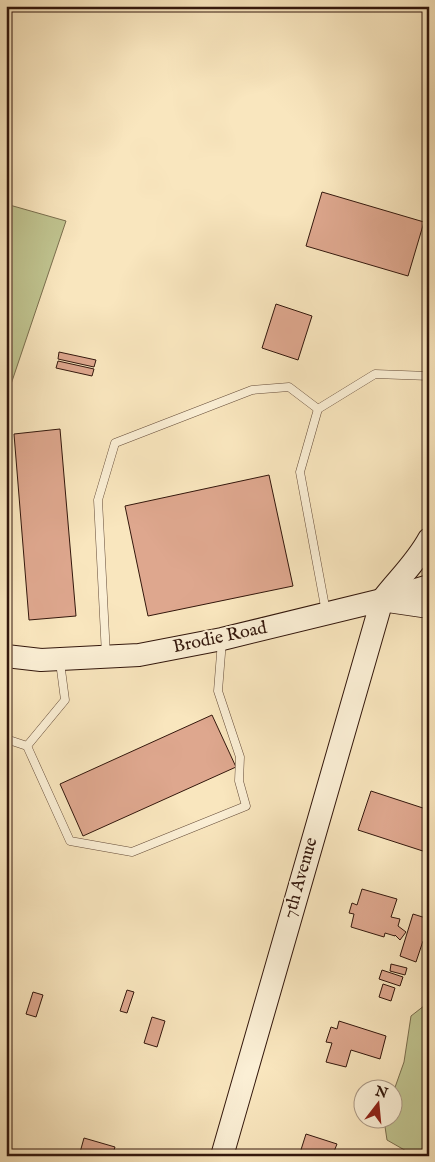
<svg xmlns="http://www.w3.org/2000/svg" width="435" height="1162" font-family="'IM FELL English',serif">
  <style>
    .green { fill: #c0c490; stroke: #7a6e4e }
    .building { fill: #dea78e; stroke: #33170c }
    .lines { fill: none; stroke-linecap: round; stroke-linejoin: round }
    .lane-casing { stroke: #644b38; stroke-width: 9 }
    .secondary-casing { stroke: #33170c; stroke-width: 24 }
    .lane { stroke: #fbefd5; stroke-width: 8 }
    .secondary { stroke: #fbefd5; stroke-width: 22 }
    .labels { text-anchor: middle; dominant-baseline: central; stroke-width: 4; stroke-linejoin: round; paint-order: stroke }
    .street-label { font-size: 18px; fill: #33170c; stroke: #fbefd5 }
  </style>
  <rect width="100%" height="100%" fill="#f9e6be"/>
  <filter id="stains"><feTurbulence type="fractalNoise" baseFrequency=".004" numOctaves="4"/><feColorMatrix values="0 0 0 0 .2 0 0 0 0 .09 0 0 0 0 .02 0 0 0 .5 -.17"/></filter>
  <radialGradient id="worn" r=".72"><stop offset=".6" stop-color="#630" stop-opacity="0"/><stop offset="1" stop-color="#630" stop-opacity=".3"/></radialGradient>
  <!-- green -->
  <g class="green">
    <path d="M 6,204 L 66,221 L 6,399 Z"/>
    <path d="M 429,1002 L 429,1156 L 415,1156 L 387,1140 L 384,1120 L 392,1120 L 393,1093 L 404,1062 L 411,1016 Z"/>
  </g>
  <!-- building -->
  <g class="building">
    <path d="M 322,192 L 424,222 L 408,276 L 306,246 Z"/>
    <path d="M 276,304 L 312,316 L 298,360 L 262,348 Z"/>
    <path d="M 59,352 L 96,360 L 94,367 L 58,359 Z"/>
    <path d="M 58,361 L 94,369 L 92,376 L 56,368 Z"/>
    <path d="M 60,429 L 76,616 L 29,620 L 14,434 Z"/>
    <path d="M 269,475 L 293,586 L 148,616 L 125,506 Z"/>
    <path d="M 212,715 L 236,767 L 83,836 L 60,784 Z"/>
    <path d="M 371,791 L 429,810 L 429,853 L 358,830 Z"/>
    <path d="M 362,889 L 397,899 L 391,917 L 400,919 L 398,926 L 406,932 L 400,940 L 395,935 L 395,936 L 385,933 L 384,937 L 351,927 L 354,914 L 349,913 L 352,903 L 357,905 Z"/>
    <path d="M 413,914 L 429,919 L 429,937 L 427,937 L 425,942 L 423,941 L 416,962 L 400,956 Z"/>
    <path d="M 391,964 L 407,968 L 405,975 L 390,971 Z"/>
    <path d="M 382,970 L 403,977 L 400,986 L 379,979 Z"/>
    <path d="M 383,984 L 395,988 L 391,1001 L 379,997 Z"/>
    <path d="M 127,990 L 134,992 L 127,1013 L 120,1011 Z"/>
    <path d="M 33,992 L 43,995 L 36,1017 L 26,1014 Z"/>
    <path d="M 152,1017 L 165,1021 L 157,1047 L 144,1043 Z"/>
    <path d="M 339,1021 L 386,1036 L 380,1059 L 351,1050 L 346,1067 L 326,1062 L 332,1043 L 326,1042 L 331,1027 L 337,1029 Z"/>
    <path d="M 306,1134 L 337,1144 L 333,1154 L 340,1156 L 299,1156 Z"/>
    <path d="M 84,1138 L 115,1147 L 112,1156 L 79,1156 Z"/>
  </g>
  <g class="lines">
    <defs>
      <g id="lane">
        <path d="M 326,612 L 300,472 L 318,409 L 375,374 L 429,376"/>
        <path d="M 106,655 L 98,500 L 115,443 L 252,390 L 289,387 L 318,409"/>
        <path d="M 6,739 L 27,746 L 70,841 L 132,852 L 246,806 L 239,781 L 240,757 L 218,691 L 222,641"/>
        <path d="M 27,746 L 65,700 L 60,662"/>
      </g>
      <g id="secondary">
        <path d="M 388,601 L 429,607"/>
        <path d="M 6,656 L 41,660 L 139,655 L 222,639 L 382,600 L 429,586"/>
        <path d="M 222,1156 L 382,600 C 398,579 416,563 429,539"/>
      </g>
    </defs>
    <!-- lane casing -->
    <use href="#lane" class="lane-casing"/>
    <!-- secondary casing -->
    <use href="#secondary" class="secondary-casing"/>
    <!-- lane -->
    <use href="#lane" class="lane"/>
    <!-- secondary -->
    <use href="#secondary" class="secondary"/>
  </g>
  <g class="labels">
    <!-- street labels -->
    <g class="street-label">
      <text transform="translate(220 638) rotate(-12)">Brodie Road</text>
      <text transform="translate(301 878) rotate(-74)">7th Avenue</text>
    </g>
  </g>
  <!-- margin -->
  <rect width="435" height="1162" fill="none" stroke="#f9e6be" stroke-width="25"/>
  <rect x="8" y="8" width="420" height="1147" fill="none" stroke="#33170c" stroke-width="2.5"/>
  <rect x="12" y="12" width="410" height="1137" fill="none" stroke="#33170c"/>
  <!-- north arrow -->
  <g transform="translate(378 1104) rotate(16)"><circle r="24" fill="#fbefd5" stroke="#ab9985"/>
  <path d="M0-4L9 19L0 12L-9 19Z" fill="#8f2418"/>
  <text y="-8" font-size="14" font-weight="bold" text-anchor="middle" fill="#33170c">N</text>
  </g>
  <rect width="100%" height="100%" filter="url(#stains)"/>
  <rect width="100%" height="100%" fill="url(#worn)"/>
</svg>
